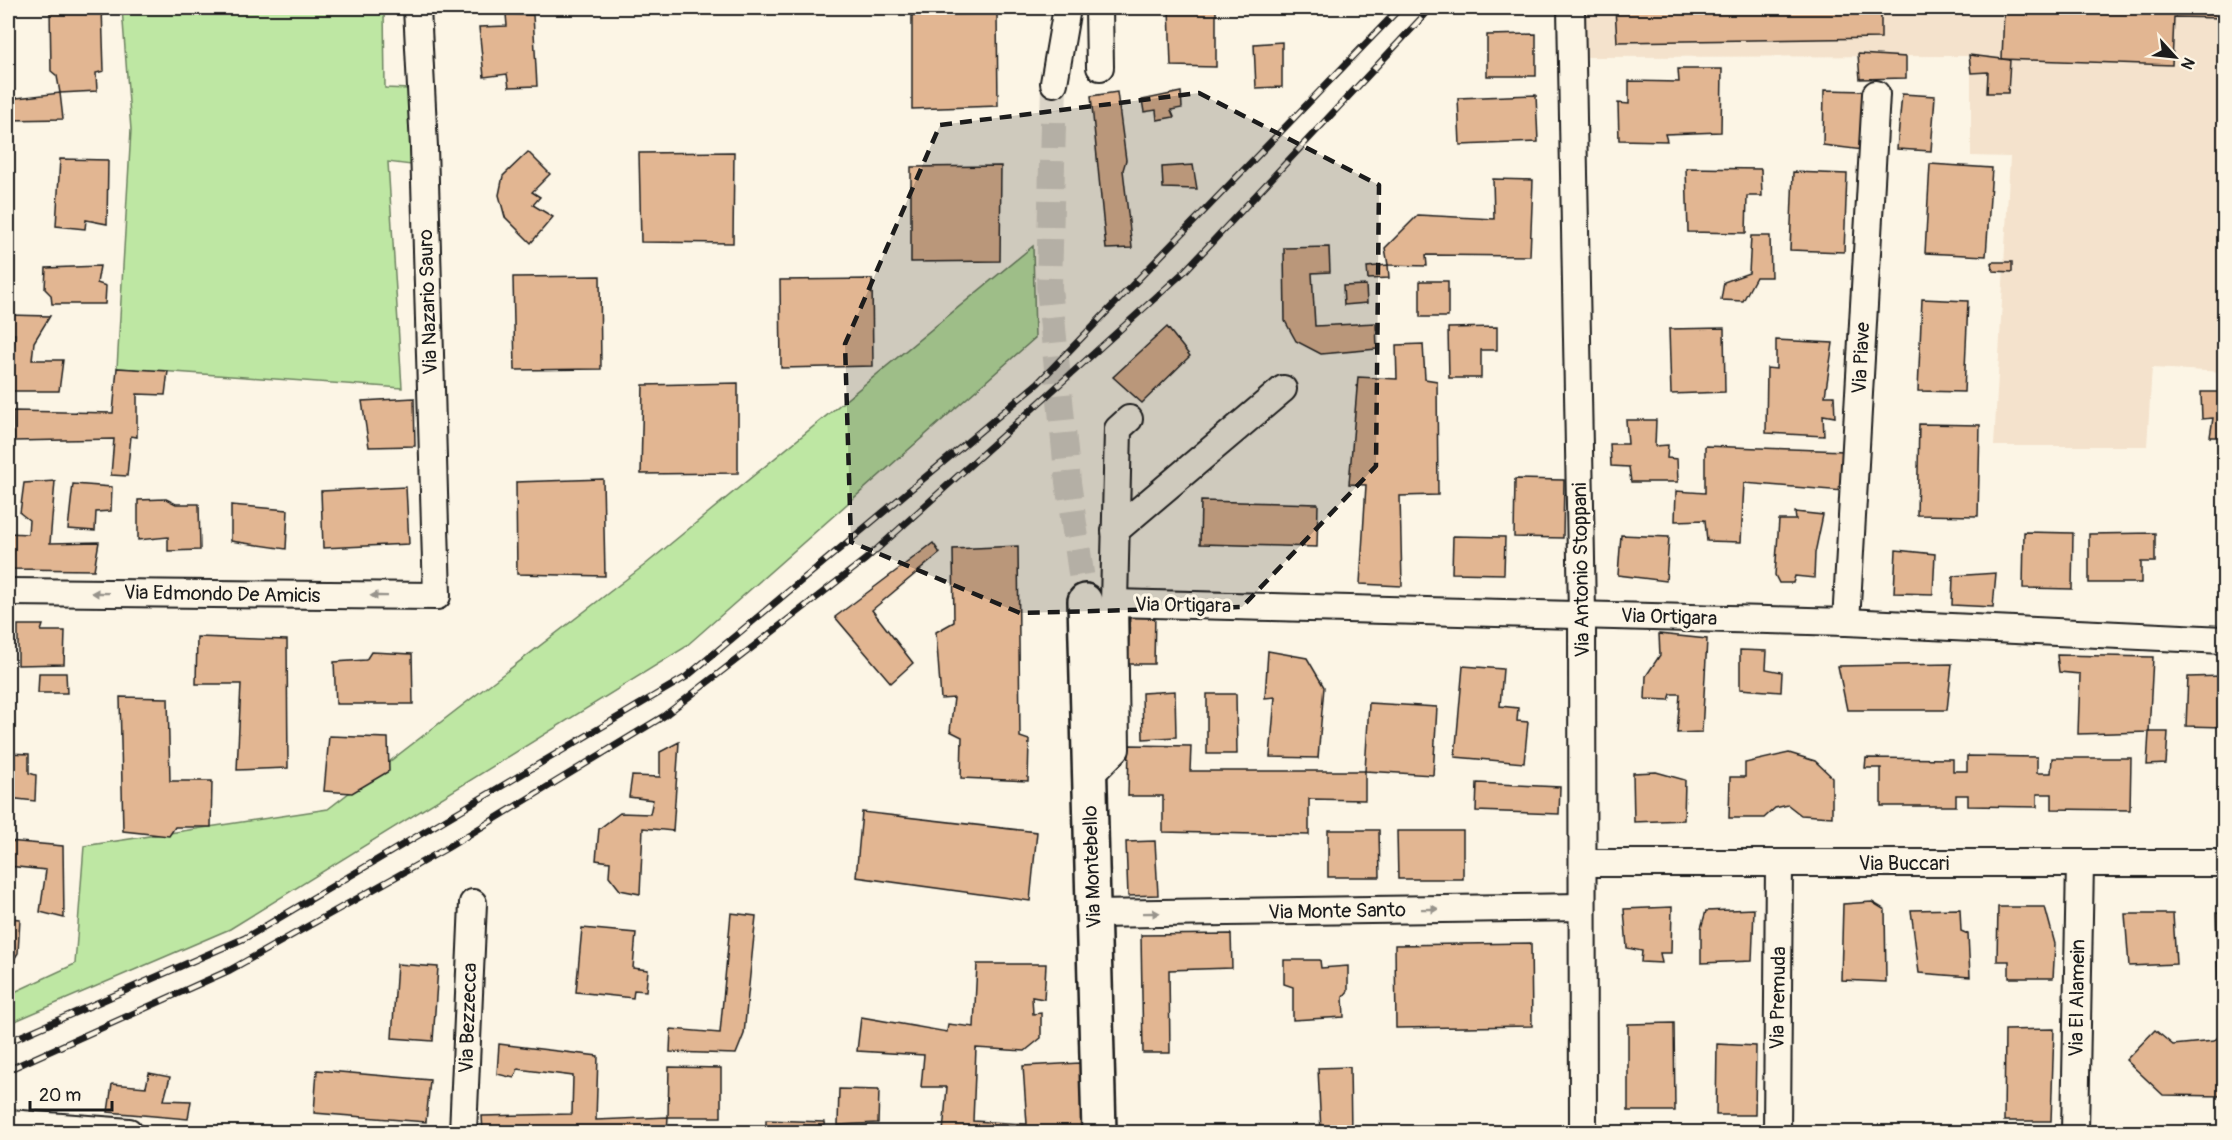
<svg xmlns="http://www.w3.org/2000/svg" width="2232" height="1140" font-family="Pangolin,sans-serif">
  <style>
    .built { fill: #f4e2cc }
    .green { fill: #bee7a3; stroke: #6d8260; stroke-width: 1.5 }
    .building { fill: #e2b692; stroke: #1c1c1c; stroke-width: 1.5 }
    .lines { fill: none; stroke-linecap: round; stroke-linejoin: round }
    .street-tunnel { stroke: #dad4c7; stroke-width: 26; stroke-dasharray: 26 13; stroke-linecap: butt }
    .street-casing { stroke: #1c1c1c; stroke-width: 30 }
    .secondary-casing { stroke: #1c1c1c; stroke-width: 38 }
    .street { stroke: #fcf5e5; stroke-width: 26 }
    .secondary { stroke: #fcf5e5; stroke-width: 33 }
    .rail-casing { stroke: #1c1c1c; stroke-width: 7 }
    .rail { stroke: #fcf5e5; stroke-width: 4.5; stroke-dasharray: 14; stroke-linecap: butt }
    .oneway { fill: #97938b }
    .marked { fill: #1c1c1c; fill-opacity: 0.2; stroke: #1c1c1c; stroke-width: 4.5; stroke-dasharray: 12 8; stroke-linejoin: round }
    .labels { text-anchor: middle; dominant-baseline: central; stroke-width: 6; stroke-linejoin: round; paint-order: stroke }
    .street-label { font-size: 20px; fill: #1c1c1c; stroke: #fcf5e5 }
  </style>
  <rect width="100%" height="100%" fill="#fcf5e5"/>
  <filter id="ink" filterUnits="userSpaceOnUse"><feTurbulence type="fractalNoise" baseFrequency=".0167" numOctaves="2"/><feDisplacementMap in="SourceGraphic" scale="12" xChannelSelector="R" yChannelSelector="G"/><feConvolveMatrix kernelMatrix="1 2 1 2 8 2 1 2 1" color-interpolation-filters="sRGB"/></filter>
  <g filter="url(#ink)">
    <!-- built -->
    <path class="built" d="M 1583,8 L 2224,8 L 2224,372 L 2152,368 L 2147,446 L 1994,446 L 2010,157 L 1971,156 L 1971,73 L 1969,56 L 1585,57 Z"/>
    <!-- green -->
    <g class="green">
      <path d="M 122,8 L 384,8 L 385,88 L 409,89 L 411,165 L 388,162 L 402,388 L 117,368 L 131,130 Z"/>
      <path d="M 1033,246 L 1035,338 L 684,648 L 230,929 L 8,1024 L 8,995 L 75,964 L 84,846 L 328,809 L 646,564 Z"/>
    </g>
    <!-- building -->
    <g class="building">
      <path d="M 50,8 L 102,8 L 104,71 L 96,73 L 97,91 L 60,93 L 57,76 L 51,71 Z"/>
      <path d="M 1169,8 L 1216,8 L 1216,67 L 1171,66 Z"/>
      <path d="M 1615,8 L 1881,8 L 1881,38 L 1617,42 Z"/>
      <path d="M 1958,8 L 2224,8 L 2224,18 L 2174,17 L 2172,65 L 2002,59 L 2004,10 Z"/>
      <path d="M 506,14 L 533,15 L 537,86 L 509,87 L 507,74 L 484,77 L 479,27 L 507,26 Z"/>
      <path d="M 997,14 L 998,106 L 912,109 L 912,15 Z"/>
      <path d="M 1536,34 L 1536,76 L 1487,76 L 1487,35 Z"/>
      <path d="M 1282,42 L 1282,87 L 1256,88 L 1254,44 Z"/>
      <path d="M 1858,54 L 1906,57 L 1906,78 L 1860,79 Z"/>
      <path d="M 1969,55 L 2010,60 L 2008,93 L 1987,93 L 1988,72 L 1971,73 Z"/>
      <path d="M 1678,69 L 1722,69 L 1721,132 L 1665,134 L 1667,141 L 1619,140 L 1618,103 L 1629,104 L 1629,81 L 1679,82 Z"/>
      <path d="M 1824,90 L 1866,91 L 1863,150 L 1823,145 Z"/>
      <path d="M 1117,92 L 1126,160 L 1123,170 L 1132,248 L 1106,249 L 1091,96 Z"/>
      <path d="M 1181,92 L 1182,108 L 1171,110 L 1174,117 L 1157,120 L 1156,110 L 1144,112 L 1142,100 Z"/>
      <path d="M 60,93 L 63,119 L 8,120 L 8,99 Z"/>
      <path d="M 1902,94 L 1935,96 L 1931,151 L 1897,149 Z"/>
      <path d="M 1536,95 L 1538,142 L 1460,145 L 1458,98 Z"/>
      <path d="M 528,152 L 550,174 L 532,192 L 540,197 L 533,205 L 553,217 L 531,243 L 505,217 L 499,195 L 503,176 Z"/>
      <path d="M 734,152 L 733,243 L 641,242 L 639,153 Z"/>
      <path d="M 60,159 L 108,160 L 107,224 L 86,220 L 85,229 L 56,226 Z"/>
      <path d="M 1930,164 L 1992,168 L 1986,256 L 1925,253 Z"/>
      <path d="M 1193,165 L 1197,189 L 1163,188 L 1162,167 Z"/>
      <path d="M 1001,166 L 1000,261 L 911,262 L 911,167 Z"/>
      <path d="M 1686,168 L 1761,169 L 1762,196 L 1747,196 L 1746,233 L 1688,232 Z"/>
      <path d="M 1793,172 L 1847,174 L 1844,252 L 1790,250 Z"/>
      <path d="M 1493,179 L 1533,180 L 1530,256 L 1426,255 L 1427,266 L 1388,265 L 1385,248 L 1418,215 L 1494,219 Z"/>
      <path d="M 1751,236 L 1770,236 L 1771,277 L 1756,277 L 1743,301 L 1721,300 L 1724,282 L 1749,273 Z"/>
      <path d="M 1329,247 L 1330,272 L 1312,273 L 1315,326 L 1376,323 L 1377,349 L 1321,354 L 1296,341 L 1285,321 L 1284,248 Z"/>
      <path d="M 1992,262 L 2012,262 L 2012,272 L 1993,271 Z"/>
      <path d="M 1388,265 L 1389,278 L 1368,279 L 1367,267 Z"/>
      <path d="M 100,266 L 97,283 L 106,286 L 105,304 L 52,304 L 51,295 L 45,289 L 46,268 Z"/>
      <path d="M 600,276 L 601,369 L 515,370 L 513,277 Z"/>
      <path d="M 872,279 L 873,366 L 781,368 L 780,280 Z"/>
      <rect x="1420" y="281" width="28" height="36"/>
      <path d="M 1366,285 L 1367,303 L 1344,305 L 1343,286 Z"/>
      <path d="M 1922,299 L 1968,301 L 1964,392 L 1918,391 Z"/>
      <path d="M 8,315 L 50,316 L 34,342 L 32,360 L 63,360 L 59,391 L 8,391 L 8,346 L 14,346 L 15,334 L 8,334 Z"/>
      <path d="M 1167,327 L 1190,356 L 1142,403 L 1113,377 Z"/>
      <path d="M 1497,327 L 1497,350 L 1481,350 L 1481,378 L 1449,378 L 1448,328 Z"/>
      <path d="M 1724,328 L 1725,392 L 1671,394 L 1669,329 Z"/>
      <path d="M 1776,340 L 1833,343 L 1825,396 L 1834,396 L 1835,417 L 1823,415 L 1824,436 L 1766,433 L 1767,368 L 1776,369 Z"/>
      <path d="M 1423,344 L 1425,379 L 1437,381 L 1438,495 L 1400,496 L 1402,586 L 1360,584 L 1366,485 L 1349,484 L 1358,377 L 1397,379 L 1396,345 Z"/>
      <path d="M 117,368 L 168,371 L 165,395 L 137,394 L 137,437 L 131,436 L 127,476 L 111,475 L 114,439 L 14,441 L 13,411 L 113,413 Z"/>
      <path d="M 738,383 L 738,473 L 641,474 L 643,385 Z"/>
      <path d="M 2201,392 L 2224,392 L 2224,437 L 2210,437 L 2213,418 L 2202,419 Z"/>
      <path d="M 414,398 L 415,446 L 369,447 L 362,401 Z"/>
      <path d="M 1626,420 L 1656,420 L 1655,446 L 1668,445 L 1667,458 L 1677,459 L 1678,482 L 1631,482 L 1629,467 L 1611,466 L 1610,444 L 1628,444 Z"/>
      <path d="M 1919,424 L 1980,425 L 1978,516 L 1917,515 Z"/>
      <path d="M 1705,446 L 1844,451 L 1844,491 L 1744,483 L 1741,542 L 1707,541 L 1705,520 L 1675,521 L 1676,491 L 1705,493 Z"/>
      <path d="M 603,479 L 605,576 L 517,574 L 516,482 Z"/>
      <path d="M 1515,479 L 1564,480 L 1563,538 L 1514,537 Z"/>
      <path d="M 55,481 L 50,543 L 99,542 L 94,570 L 8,569 L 8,533 L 28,534 L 29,520 L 20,513 L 24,483 Z"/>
      <path d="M 73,484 L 112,487 L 111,511 L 96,512 L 95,531 L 68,529 Z"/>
      <path d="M 406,487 L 409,544 L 323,548 L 321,491 Z"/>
      <path d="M 166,499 L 176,504 L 199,504 L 200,550 L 168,551 L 168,537 L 138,540 L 138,500 Z"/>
      <path d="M 1201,501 L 1318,504 L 1317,547 L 1200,544 Z"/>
      <path d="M 231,505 L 288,510 L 286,549 L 231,541 Z"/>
      <path d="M 1795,512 L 1823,515 L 1815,553 L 1814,578 L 1795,576 L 1793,583 L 1779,583 L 1775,575 L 1779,520 L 1796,520 Z"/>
      <path d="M 2024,532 L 2073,533 L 2072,589 L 2023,588 Z"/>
      <path d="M 2155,533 L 2155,562 L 2141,562 L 2141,583 L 2089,583 L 2089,534 Z"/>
      <path d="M 1621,535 L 1669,537 L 1666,581 L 1618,575 Z"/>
      <path d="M 1453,536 L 1505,537 L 1504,574 L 1452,573 Z"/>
      <path d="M 933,543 L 940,553 L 872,610 L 913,663 L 891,683 L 835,617 Z"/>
      <path d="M 1018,546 L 1020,737 L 1029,740 L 1028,781 L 961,778 L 962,737 L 950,731 L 954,698 L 941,699 L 936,632 L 954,622 L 953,549 Z"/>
      <path d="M 1896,550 L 1935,554 L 1933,594 L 1894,593 Z"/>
      <path d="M 1996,573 L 1993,607 L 1952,605 L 1953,576 Z"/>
      <path d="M 1130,613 L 1155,613 L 1154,664 L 1128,664 Z"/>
      <path d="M 18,625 L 43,625 L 41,631 L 65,631 L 64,664 L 18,665 Z"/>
      <path d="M 1659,634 L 1707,639 L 1702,732 L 1677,733 L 1680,694 L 1671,694 L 1669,700 L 1645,699 L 1646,676 L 1660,655 Z"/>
      <path d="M 197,637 L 287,640 L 288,768 L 237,770 L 241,684 L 196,684 Z"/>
      <path d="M 1740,650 L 1767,651 L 1766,669 L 1782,672 L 1781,692 L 1740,689 Z"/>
      <path d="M 1268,651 L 1307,658 L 1324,687 L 1318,758 L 1270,757 L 1275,697 L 1265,698 Z"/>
      <path d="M 371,652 L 412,654 L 413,704 L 336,704 L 334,662 L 366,660 Z"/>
      <path d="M 2057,655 L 2153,657 L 2149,732 L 2078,734 L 2080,674 L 2059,672 Z"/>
      <path d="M 1952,664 L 1947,710 L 1847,710 L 1838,666 Z"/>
      <path d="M 1463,666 L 1503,669 L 1500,706 L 1518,708 L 1517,721 L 1528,722 L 1524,763 L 1455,757 Z"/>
      <path d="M 39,673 L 66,673 L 67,693 L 38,693 Z"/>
      <path d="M 2224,676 L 2224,727 L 2186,726 L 2188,677 Z"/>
      <path d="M 1175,691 L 1176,737 L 1143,739 L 1142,693 Z"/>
      <path d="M 1207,694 L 1236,694 L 1237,754 L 1207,754 Z"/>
      <path d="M 120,697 L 168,698 L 170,781 L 212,781 L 211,827 L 175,827 L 169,836 L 123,831 Z"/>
      <path d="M 1369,703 L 1437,707 L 1433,775 L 1365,771 Z"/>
      <path d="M 2149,732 L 2168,732 L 2166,764 L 2147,765 Z"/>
      <path d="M 329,736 L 388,738 L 389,771 L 352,793 L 324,791 Z"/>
      <path d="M 679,742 L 673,831 L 643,828 L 640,894 L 620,890 L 609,876 L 610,862 L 596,860 L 599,829 L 620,813 L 650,814 L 653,800 L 629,797 L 632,776 L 660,777 L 660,752 Z"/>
      <path d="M 1129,745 L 1191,746 L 1190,771 L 1365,771 L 1365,800 L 1309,799 L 1309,835 L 1163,832 L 1163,796 L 1128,796 Z"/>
      <path d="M 8,753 L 29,754 L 29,773 L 36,775 L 35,801 L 8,798 Z"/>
      <path d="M 1789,753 L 1815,761 L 1832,777 L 1832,817 L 1801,815 L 1788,805 L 1775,808 L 1764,818 L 1729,818 L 1730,777 L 1745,777 L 1745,763 Z"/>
      <path d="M 1967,756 L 2037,757 L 2037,773 L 2051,773 L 2052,758 L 2131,758 L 2130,810 L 2052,809 L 2052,794 L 2037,794 L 2037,807 L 1968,806 L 1968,795 L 1956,795 L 1956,806 L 1881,806 L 1881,768 L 1865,768 L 1866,758 L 1953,759 L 1953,771 L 1967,771 Z"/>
      <path d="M 1656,772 L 1685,780 L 1684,820 L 1634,822 L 1633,773 Z"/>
      <path d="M 1477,783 L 1560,787 L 1559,814 L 1476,811 Z"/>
      <path d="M 862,812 L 1037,832 L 1030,901 L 856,877 Z"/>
      <path d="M 1328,830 L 1379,830 L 1380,877 L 1328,877 Z"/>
      <path d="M 1397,831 L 1463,831 L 1463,879 L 1398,879 Z"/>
      <path d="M 8,841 L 63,846 L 64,918 L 40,912 L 46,870 L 8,866 Z"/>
      <path d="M 1155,841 L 1158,895 L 1128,896 L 1126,842 Z"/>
      <path d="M 1872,902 L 1885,910 L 1886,982 L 1841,980 L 1843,904 Z"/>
      <path d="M 1672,907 L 1671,953 L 1660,953 L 1662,963 L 1641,962 L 1642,951 L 1627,948 L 1624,909 Z"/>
      <path d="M 1998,907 L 2045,907 L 2055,944 L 2053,978 L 2009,978 L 2009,961 L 1997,961 Z"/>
      <path d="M 1754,909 L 1752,961 L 1701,963 L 1701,928 L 1706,911 Z"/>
      <path d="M 1960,909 L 1961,931 L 1968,934 L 1970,977 L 1919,973 L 1911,910 Z"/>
      <path d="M 731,913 L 756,916 L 744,1034 L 736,1054 L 670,1052 L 671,1029 L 720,1033 Z"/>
      <path d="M 2216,913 L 2224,914 L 2224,981 L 2218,980 Z"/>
      <path d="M 2125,914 L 2173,914 L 2176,964 L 2129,966 Z"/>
      <path d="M 8,918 L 20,919 L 18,953 L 8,969 Z"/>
      <path d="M 582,928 L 636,933 L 633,968 L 648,970 L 646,991 L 634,990 L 633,998 L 576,992 Z"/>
      <path d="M 1231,934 L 1232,968 L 1169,970 L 1170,1053 L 1143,1053 L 1141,935 Z"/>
      <path d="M 1531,943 L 1532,1026 L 1396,1028 L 1395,945 Z"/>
      <path d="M 1284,960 L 1320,960 L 1321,968 L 1348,966 L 1348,991 L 1343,997 L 1344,1017 L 1293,1020 L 1293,987 L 1284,984 Z"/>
      <path d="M 397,964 L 438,967 L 433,1041 L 392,1038 Z"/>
      <path d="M 977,964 L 1046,964 L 1044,999 L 1032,997 L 1033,1014 L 1041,1013 L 1041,1038 L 1025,1051 L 976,1048 L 973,1121 L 1027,1124 L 1023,1066 L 1080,1063 L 1082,1132 L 943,1132 L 947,1087 L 921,1087 L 924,1055 L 857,1051 L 861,1017 L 947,1032 L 948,1024 L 974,1027 Z"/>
      <path d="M 1674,1023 L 1675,1111 L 1628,1111 L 1628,1024 Z"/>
      <path d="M 2054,1029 L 2051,1121 L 2004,1121 L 2005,1030 Z"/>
      <path d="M 2155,1030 L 2173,1045 L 2214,1041 L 2224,1031 L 2224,1096 L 2163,1095 L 2126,1060 Z"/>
      <path d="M 499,1044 L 598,1056 L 596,1120 L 668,1117 L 667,1132 L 483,1132 L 482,1116 L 572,1114 L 573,1076 L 518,1069 L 514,1078 L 497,1074 Z"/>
      <path d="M 1717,1044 L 1756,1046 L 1755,1115 L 1716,1115 Z"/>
      <path d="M 669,1067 L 721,1068 L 721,1117 L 668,1117 Z"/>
      <path d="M 1350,1067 L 1351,1132 L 1321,1132 L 1318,1068 Z"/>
      <path d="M 317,1070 L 430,1080 L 426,1122 L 314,1113 Z"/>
      <path d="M 149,1073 L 170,1077 L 164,1100 L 191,1101 L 188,1119 L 108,1112 L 112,1084 L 146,1087 Z"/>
      <path d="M 839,1089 L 879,1090 L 878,1123 L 838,1125 Z"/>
      <path d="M 766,1120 L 824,1122 L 825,1132 L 766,1132 Z"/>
    </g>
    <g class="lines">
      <!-- street-tunnel -->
      <path class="street-tunnel" d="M 1054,83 L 1049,287 L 1068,482 L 1085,601"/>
      <defs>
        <g id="street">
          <path d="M 1099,8 L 1100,67"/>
          <path d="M 1571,8 L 1582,614 L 1583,1132"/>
          <path d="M 1054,83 L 1067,8"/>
          <path d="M 1115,531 L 1283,389"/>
          <path d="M 8,592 L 437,596 L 424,147 L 417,8"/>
          <path d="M 1114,603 L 1846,622 L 2224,640"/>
          <path d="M 1846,622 L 1876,94"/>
          <path d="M 1096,769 L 1116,749 L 1114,603 L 1118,429 L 1129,419"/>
          <path d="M 1583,863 L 2224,863"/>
          <path d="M 1092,914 L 1582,907"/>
          <path d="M 8,1123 L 129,1132"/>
          <path d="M 463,1132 L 473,903"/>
          <path d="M 1777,1132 L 1779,863"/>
          <path d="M 2075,1132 L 2080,863"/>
        </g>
        <path id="secondary" d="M 1085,601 L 1099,1132"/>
      </defs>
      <!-- street casing -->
      <use href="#street" class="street-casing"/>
      <!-- secondary casing -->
      <use href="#secondary" class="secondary-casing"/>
      <!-- street -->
      <use href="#street" class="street"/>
      <!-- secondary -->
      <use href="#secondary" class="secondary"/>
      <defs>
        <g id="rail">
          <path d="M 8,1042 L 245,938 L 686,677 L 1038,383 L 1400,8"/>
          <path d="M 8,1070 L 230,970 L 447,848 L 664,716 L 866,559 L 1185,271 L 1431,8"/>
        </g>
      </defs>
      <!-- rail casing -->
      <use href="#rail" class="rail-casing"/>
      <!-- rail -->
      <use href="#rail" class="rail"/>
    </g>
    <!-- one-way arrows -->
    <defs><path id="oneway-solid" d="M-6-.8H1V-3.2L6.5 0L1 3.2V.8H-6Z" transform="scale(1.5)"/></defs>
    <g class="oneway">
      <use href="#oneway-solid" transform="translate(100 593) rotate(-179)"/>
      <use href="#oneway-solid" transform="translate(379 596) rotate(-179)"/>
      <use href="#oneway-solid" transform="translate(1430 909) rotate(-1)"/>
      <use href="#oneway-solid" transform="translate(1151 913) rotate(-1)"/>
    </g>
  </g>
  <!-- marked area -->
  <path class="marked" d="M 1199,93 L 1379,185 L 1376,466 L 1242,607 L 1020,613 L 851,542 L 845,344 L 940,125 Z"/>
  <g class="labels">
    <!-- street labels -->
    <g class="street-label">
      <text transform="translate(428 302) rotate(-92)">Via Nazario Sauro</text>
      <text transform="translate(1861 358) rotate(-87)">Via Piave</text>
      <text transform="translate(1581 570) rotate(-91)">Via Antonio Stoppani</text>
      <text transform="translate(222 594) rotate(1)">Via Edmondo De Amicis</text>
      <text transform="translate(1183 605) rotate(1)">Via Ortigara</text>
      <text transform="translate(1669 617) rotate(2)">Via Ortigara</text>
      <text x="1904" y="863">Via Buccari</text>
      <text transform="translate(1092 867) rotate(-92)">Via Montebello</text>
      <text transform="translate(1337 911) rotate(-1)">Via Monte Santo</text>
      <text transform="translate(1778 998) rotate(-89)">Via Premuda</text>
      <text transform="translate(2077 998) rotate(-89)">Via El Alamein</text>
      <text transform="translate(468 1018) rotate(-88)">Via Bezzecca</text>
    </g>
  </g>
  <!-- margin -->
  <rect width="2232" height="1140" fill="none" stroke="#fcf5e5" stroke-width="30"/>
  <rect x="15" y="15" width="2202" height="1110" fill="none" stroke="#1c1c1c" stroke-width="2" filter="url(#ink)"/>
  <!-- north arrow -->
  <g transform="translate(2175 57) rotate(117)" stroke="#fcf5e5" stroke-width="4.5" paint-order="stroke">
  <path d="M0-4.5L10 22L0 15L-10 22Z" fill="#1c1c1c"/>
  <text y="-9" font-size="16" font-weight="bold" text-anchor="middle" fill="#1c1c1c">N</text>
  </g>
  <!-- scale -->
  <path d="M30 1101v9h82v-9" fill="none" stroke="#1c1c1c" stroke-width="3"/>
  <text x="39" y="1101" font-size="18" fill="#1c1c1c" stroke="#fcf5e5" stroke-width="4.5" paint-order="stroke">20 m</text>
</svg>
